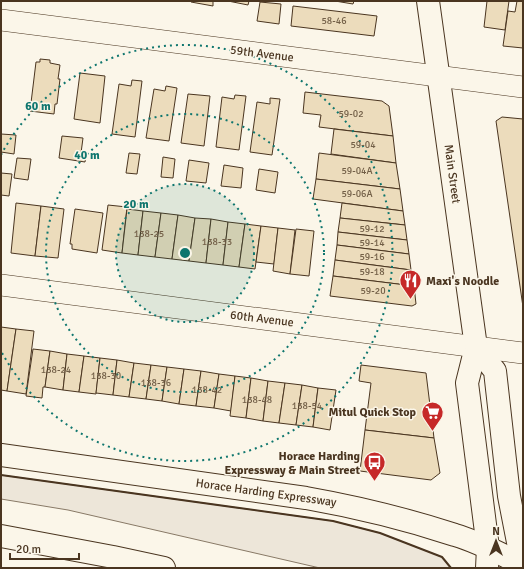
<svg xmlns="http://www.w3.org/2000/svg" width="524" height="569" font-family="Signika,sans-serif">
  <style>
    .green { fill: #ede6d9; stroke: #887966 }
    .building { fill: #ecdcbc; stroke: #4a3520 }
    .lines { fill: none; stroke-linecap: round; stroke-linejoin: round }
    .minor-casing { stroke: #4a3520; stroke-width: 22 }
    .secondary-casing { stroke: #4a3520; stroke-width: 24 }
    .motorway-casing { stroke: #4a3520; stroke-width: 24 }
    .minor { stroke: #fbf6e9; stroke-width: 21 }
    .secondary { stroke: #fbf6e9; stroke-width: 22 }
    .motorway { stroke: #fbf6e9; stroke-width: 22 }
    .wall { stroke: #4a3520; stroke-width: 2 }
    .ring { fill: none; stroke: #0f766e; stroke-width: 2; stroke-dasharray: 2 4 }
    .labels { text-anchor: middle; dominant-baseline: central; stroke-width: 3; stroke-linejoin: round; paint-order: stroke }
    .number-label { font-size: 10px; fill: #725f47 }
    .street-label { font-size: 12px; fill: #4a3520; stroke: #fbf6e9 }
    .poi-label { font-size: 12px; font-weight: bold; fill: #4a3520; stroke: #fbf6e9; text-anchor: end }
    .centre { fill: #0f766e; stroke: #fbf6e9; stroke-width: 2 }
    .ring-label { font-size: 12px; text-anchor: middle; font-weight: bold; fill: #0f766e; stroke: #fbf6e9; stroke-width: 3; stroke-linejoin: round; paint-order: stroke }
  </style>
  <rect width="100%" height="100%" fill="#fbf6e9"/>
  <!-- green -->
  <path class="green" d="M 1,475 L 333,521 L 380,533 L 442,557 L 451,568 L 320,568 L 68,510 L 1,499 Z"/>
  <!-- building -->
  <g class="building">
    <path d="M 191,1 L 213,1 L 213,6 L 191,2 Z"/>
    <path d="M 228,1 L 249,1 L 248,5 Z"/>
    <path d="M 335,1 L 354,1 L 353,4 Z"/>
    <path d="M 487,1 L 509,1 L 505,30 L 484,27 Z"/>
    <path d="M 517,1 L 523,1 L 523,48 L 503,46 L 508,11 L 515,12 Z"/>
    <path d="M 260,2 L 281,4 L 279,24 L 257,21 Z"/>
    <path d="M 293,6 L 377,16 L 374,36 L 291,26 Z"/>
    <path d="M 40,59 L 50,60 L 50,63 L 60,65 L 58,79 L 60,79 L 57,104 L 55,104 L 54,114 L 30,111 L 36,62 L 40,62 Z"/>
    <path d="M 80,73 L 105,76 L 100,123 L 74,119 Z"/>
    <path d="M 132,80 L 142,81 L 135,137 L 112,134 L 119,84 L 131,86 Z"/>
    <path d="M 166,86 L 177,88 L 169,141 L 146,138 L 154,89 L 165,91 Z"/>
    <path d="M 305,92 L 382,101 L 389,106 L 393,136 L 319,127 L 321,115 L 303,113 Z"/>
    <path d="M 188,94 L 210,96 L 204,146 L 181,143 Z"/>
    <path d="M 235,95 L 246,96 L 239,150 L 216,147 L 222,97 L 234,99 Z"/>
    <path d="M 270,98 L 280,99 L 272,155 L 250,152 L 257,102 L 270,104 Z"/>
    <path d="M 502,117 L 523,119 L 523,307 L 496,121 Z"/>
    <path d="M 334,129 L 393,136 L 396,163 L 331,154 Z"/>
    <path d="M 1,134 L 16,135 L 14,154 L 1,152 Z"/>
    <path d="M 62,136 L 83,138 L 81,153 L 86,154 L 85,162 L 59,158 Z"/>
    <path d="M 129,153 L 140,154 L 137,174 L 126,173 Z"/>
    <path d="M 319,153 L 396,163 L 400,189 L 316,179 Z"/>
    <path d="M 163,157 L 175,159 L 173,178 L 161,177 Z"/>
    <path d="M 17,158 L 31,159 L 28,180 L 14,178 Z"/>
    <path d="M 189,160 L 209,163 L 206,183 L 186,181 Z"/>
    <path d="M 224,165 L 243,168 L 241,188 L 221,186 Z"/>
    <path d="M 259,169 L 278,172 L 275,193 L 256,190 Z"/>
    <path d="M 1,173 L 12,174 L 9,196 L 1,195 Z"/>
    <path d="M 316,179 L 400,189 L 403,211 L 313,199 Z"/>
    <path d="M 16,203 L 41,206 L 35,256 L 11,253 Z"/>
    <path d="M 342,203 L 403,211 L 405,225 L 340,218 Z"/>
    <path d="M 108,205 L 127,207 L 122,253 L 102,250 Z"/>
    <path d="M 41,206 L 64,209 L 58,258 L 35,256 Z"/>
    <path d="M 75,209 L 103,213 L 97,253 L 72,249 L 72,244 L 70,244 Z"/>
    <path d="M 127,209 L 143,211 L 138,255 L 122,253 Z"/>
    <path d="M 143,211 L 161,213 L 155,257 L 138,255 Z"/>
    <path d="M 161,213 L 178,215 L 172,259 L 155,257 Z"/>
    <path d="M 178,215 L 195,218 L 189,261 L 172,259 Z"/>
    <path d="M 195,218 L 211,219 L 206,263 L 189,261 Z"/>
    <path d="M 340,218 L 405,225 L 407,240 L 338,232 Z"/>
    <path d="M 211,219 L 228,222 L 223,265 L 206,263 Z"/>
    <path d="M 228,222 L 245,224 L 239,267 L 223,265 Z"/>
    <path d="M 245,224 L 261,226 L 255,269 L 239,267 Z"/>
    <path d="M 261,226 L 278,228 L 274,264 L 256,262 Z"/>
    <path d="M 278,228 L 295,230 L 290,274 L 273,271 Z"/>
    <path d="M 296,229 L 314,231 L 309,276 L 290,274 Z"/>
    <path d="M 338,232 L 407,240 L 409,254 L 337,245 Z"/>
    <path d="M 337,245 L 409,254 L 411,270 L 335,260 Z"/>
    <path d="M 335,260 L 411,270 L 414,286 L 333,276 Z"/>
    <path d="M 333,276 L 414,286 L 416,304 L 412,306 L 330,296 Z"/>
    <path d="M 1,327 L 16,329 L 7,391 L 1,390 Z"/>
    <path d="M 16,329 L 34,331 L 26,394 L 7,391 Z"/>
    <path d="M 33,349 L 50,351 L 45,387 L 43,387 L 42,398 L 26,396 Z"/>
    <path d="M 50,351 L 67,354 L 63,390 L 45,387 Z"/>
    <path d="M 67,354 L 84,356 L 79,392 L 63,390 Z"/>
    <path d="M 84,356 L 100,358 L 96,394 L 79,392 Z"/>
    <path d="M 100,358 L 117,360 L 113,395 L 96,393 Z"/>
    <path d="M 117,360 L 134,363 L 129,397 L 113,395 Z"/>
    <path d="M 134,363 L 151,365 L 146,399 L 129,397 Z"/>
    <path d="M 151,365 L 167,367 L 162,401 L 146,399 Z"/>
    <path d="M 361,365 L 426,373 L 434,438 L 365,430 L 371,383 L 359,381 Z"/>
    <path d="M 167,367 L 184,369 L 179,404 L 162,401 Z"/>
    <path d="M 184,369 L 201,371 L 196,406 L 179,404 Z"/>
    <path d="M 201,371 L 219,374 L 214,408 L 196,406 Z"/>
    <path d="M 219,374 L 235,376 L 231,411 L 214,408 Z"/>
    <path d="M 235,376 L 251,378 L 246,418 L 230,416 Z"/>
    <path d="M 251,378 L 268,381 L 263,421 L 246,418 Z"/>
    <path d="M 268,381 L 285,383 L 279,423 L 263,421 Z"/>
    <path d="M 285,383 L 302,385 L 296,425 L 279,423 Z"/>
    <path d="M 302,385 L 318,388 L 313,427 L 296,425 Z"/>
    <path d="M 318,388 L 336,390 L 330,430 L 313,427 Z"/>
    <path d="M 365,430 L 434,438 L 440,473 L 431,480 L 360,471 Z"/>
  </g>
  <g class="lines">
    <defs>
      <g id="minor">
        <path d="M 1,20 L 523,87"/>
        <path d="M 1,285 L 523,353"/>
      </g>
      <g id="secondary">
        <path d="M 428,1 L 476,347 L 467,383 L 488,548 L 487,568"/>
        <path d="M 476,347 L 495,371 L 509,496 L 523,568"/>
        <path d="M 1,455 L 306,498 C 357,507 406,519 455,535 C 479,542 501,554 523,565"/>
      </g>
      <path id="motorway" d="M 1,536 L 113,557 L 164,568"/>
    </defs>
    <!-- minor casing -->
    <use href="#minor" class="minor-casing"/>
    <!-- secondary casing -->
    <use href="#secondary" class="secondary-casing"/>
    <!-- motorway casing -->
    <use href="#motorway" class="motorway-casing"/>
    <!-- minor -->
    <use href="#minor" class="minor"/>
    <!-- secondary -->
    <use href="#secondary" class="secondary"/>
    <!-- motorway -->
    <use href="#motorway" class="motorway"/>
    <!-- wall -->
    <path class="wall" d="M 1,475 L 333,521 L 380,533 L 442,557 L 451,568"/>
  </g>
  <!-- distance rings -->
  <circle cx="185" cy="253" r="69" fill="#0f766e" fill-opacity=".12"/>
  <g class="ring">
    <circle cx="185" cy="253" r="69"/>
    <circle cx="185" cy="253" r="139"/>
    <path d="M1 155A208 208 0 1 1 1 351"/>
  </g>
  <!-- icons -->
  <defs>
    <symbol id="restaurant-pin" viewBox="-11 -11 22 30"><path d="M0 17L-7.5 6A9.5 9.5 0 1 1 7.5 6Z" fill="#c62828" stroke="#fbf6e9"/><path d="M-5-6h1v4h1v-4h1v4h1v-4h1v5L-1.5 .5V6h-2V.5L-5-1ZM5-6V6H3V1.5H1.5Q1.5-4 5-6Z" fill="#fff"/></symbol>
    <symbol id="supermarket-pin" viewBox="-11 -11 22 30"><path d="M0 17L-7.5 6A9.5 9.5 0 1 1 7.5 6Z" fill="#c62828" stroke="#fbf6e9"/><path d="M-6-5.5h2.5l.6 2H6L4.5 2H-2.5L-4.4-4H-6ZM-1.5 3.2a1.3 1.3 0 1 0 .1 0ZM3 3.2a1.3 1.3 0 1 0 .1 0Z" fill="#fff"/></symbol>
    <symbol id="bus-pin" viewBox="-11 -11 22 30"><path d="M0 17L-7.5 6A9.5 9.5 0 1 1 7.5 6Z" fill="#c62828" stroke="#fbf6e9"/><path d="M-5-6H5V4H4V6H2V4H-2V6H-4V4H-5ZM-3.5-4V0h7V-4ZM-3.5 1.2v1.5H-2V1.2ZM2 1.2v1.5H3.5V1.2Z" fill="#fff"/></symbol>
  </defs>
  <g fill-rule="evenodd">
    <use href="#restaurant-pin" x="398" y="268" width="25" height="34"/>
    <use href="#supermarket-pin" x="420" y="400" width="25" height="34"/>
    <use href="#bus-pin" x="362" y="450" width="25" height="34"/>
  </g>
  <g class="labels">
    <!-- number labels -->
    <g class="number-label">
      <text x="334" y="21">58-46</text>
      <text x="351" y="114">59-02</text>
      <text x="363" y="145">59-04</text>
      <text x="357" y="171">59-04A</text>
      <text x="357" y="194">59-06A</text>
      <text x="372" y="229">59-12</text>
      <text x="149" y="234">138-25</text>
      <text x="217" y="242">138-33</text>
      <text x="372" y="243">59-14</text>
      <text x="372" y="257">59-16</text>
      <text x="372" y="272">59-18</text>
      <text x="373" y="291">59-20</text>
      <text x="56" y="370">138-24</text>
      <text x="106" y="376">138-30</text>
      <text x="156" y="383">138-36</text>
      <text x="207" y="390">138-42</text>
      <text x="257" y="400">138-48</text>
      <text x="307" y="406">138-54</text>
    </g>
    <!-- street labels -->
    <g class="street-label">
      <text transform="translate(262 54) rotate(7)">59th Avenue</text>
      <text transform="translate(452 174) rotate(82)">Main Street</text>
      <text transform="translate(262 319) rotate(7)">60th Avenue</text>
      <text transform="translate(266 493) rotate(8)">Horace Harding Expressway</text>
    </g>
    <!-- poi labels -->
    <g class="poi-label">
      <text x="426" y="281" text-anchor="start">Maxi's Noodle</text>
      <text x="416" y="412">Mitul Quick Stop</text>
      <text x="360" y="456">Horace Harding<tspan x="360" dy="14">Expressway &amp; Main Street</tspan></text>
    </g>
  </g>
  <circle cx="185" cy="253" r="6" class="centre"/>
  <g class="ring-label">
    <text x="38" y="110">60 m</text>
    <text x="87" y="159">40 m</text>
    <text x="136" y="208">20 m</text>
  </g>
  <!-- border -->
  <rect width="524" height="569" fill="none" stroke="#4a3520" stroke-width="4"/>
  <!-- north arrow -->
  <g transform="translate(496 541)" stroke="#fbf6e9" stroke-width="3" paint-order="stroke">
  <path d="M0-3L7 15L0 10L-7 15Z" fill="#4a3520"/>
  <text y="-6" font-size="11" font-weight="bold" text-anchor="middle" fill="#4a3520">N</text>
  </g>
  <!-- scale -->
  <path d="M10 553v6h69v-6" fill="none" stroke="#4a3520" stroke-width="2"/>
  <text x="16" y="553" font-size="12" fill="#4a3520" stroke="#fbf6e9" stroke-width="3" paint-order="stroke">20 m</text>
</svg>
